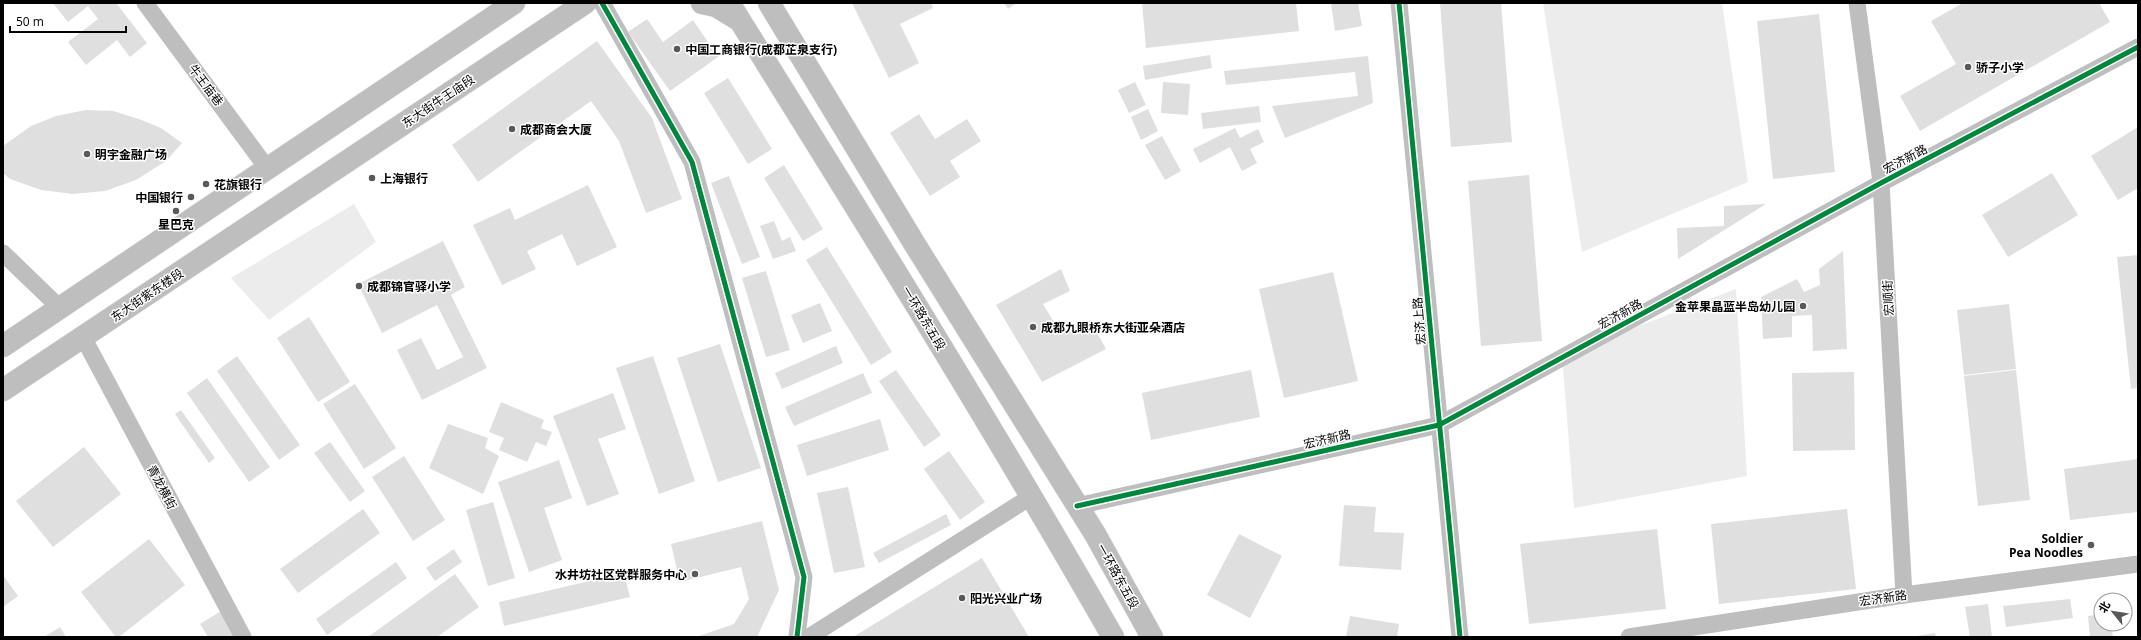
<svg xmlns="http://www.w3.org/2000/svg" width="2141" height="640" font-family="'Open Sans','Noto Sans SC',sans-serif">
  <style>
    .green { fill: #ececec }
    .building { fill: #dfdfdf }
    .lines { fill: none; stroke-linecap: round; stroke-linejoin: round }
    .primary-casing { stroke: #dbdbdb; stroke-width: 23 }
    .street { stroke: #bebebe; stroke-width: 17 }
    .primary { stroke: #bebebe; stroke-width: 22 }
    .cycleway-casing { stroke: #fff; stroke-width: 8 }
    .cycleway { stroke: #00873e; stroke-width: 5 }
    .poi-dot { fill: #595959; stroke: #fff; stroke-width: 1.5 }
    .labels { text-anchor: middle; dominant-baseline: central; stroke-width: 3; stroke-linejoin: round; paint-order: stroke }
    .poi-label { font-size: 12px; font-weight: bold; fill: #000; stroke: #fff; text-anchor: start }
    .street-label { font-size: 12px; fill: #000; stroke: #fff }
  </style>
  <rect width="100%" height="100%" fill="#fff"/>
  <!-- green -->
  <g class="green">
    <path d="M 1543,3 L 1722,3 L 1748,182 L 1582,252 Z"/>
    <path d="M 354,204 L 376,242 L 269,320 L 231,278 Z"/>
    <path d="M 1736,289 L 1747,476 L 1574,508 L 1562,355 Z"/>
  </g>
  <!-- building -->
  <g class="building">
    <path d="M 53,3 L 116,3 L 147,43 L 130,57 L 117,40 L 86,65 L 68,42 L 98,19 L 88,6 L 68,22 Z"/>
    <path d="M 852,3 L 931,3 L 933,8 L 900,24 L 919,63 L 889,78 Z"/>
    <path d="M 1004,3 L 1016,3 L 1008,9 Z"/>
    <path d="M 1142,3 L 1296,3 L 1299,31 L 1146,48 Z"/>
    <path d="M 1331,3 L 1358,3 L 1362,26 L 1335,31 Z"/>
    <path d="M 1440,3 L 1501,3 L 1512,142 L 1451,147 Z"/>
    <path d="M 1963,3 L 2099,3 L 2110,22 L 1920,131 L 1900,96 L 1956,64 L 1931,21 Z"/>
    <path d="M 1819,14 L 1835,172 L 1773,179 L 1757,21 Z"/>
    <path d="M 647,19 L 663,42 L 693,20 L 718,57 L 670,91 L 628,32 Z"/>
    <path d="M 597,41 L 652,118 L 682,199 L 646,213 L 619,141 L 591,101 L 478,182 L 452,145 Z"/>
    <path d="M 1210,55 L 1212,68 L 1145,80 L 1143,66 Z"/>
    <path d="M 1368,56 L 1373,103 L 1285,138 L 1272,106 L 1358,96 L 1355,72 L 1226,85 L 1224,71 Z"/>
    <path d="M 728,78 L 772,149 L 748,164 L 704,93 Z"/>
    <path d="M 1135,82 L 1146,105 L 1129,113 L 1118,90 Z"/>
    <path d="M 1163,82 L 1190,84 L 1188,115 L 1161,113 Z"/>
    <path d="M 1259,106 L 1261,122 L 1203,129 L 1201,113 Z"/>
    <path d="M 1148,109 L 1158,131 L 1141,140 L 1131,117 Z"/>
    <path d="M 86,110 L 113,111 L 139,119 L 161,128 L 182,143 L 166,161 L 136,180 L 105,191 L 73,194 L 41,190 L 10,179 L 3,173 L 3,146 L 31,126 L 56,116 Z"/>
    <path d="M 919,114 L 935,139 L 967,119 L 981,141 L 950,161 L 960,177 L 930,196 L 890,133 Z"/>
    <path d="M 2138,127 L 2138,188 L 2118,200 L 2091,156 Z"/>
    <path d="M 1235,128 L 1240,138 L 1258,129 L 1264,142 L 1250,149 L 1257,163 L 1242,171 L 1230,147 L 1200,163 L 1193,149 Z"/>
    <path d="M 1162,136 L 1181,171 L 1165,180 L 1145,145 Z"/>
    <path d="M 784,165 L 823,229 L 803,241 L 764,178 Z"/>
    <path d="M 2052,173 L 2078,215 L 2008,257 L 1982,215 Z"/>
    <path d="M 1529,175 L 1542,341 L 1481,346 L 1468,181 Z"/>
    <path d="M 729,176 L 760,257 L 742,264 L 711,183 Z"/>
    <path d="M 588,185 L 617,247 L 577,266 L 562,234 L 527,251 L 536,269 L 502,285 L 473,225 L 510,208 L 515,220 Z"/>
    <path d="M 1766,204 L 1678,259 L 1677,228 L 1724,226 L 1724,206 Z"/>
    <path d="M 774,221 L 782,241 L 790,237 L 796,251 L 773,259 L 760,226 Z"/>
    <path d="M 443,241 L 465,287 L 451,295 L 487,368 L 422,400 L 397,350 L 421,338 L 437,370 L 463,357 L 437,305 L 382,333 L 358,284 Z"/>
    <path d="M 827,247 L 892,352 L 871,365 L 806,260 Z"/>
    <path d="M 1843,251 L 1847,349 L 1813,351 L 1812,315 L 1792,316 L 1792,337 L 1763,339 L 1761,297 L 1797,279 L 1804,292 L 1820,285 L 1819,269 Z"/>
    <path d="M 2138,255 L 2138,388 L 2131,389 L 2117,257 Z"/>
    <path d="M 1061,269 L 1070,291 L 1043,304 L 1061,334 L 1090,320 L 1106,349 L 1042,382 L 996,305 Z"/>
    <path d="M 766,271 L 790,350 L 766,357 L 742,278 Z"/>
    <path d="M 1333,272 L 1358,381 L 1284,398 L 1259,289 Z"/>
    <path d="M 820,303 L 832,331 L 803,343 L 791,315 Z"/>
    <path d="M 2009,304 L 2016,369 L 1964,375 L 1957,310 Z"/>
    <path d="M 309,317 L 350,382 L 318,402 L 277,338 Z"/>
    <path d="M 720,344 L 761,468 L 718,482 L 677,358 Z"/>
    <path d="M 836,346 L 843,363 L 782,389 L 775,373 Z"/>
    <path d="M 237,356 L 300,445 L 279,460 L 217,371 Z"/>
    <path d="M 653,356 L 695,481 L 659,494 L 616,368 Z"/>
    <path d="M 896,370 L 941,435 L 924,447 L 879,381 Z"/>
    <path d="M 1251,370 L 1260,417 L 1151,440 L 1142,393 Z"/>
    <path d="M 2016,370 L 2030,500 L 1978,506 L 1964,376 Z"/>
    <path d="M 1854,372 L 1855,450 L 1793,451 L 1792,373 Z"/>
    <path d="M 863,373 L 872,393 L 794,426 L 785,407 Z"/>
    <path d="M 207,378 L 270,467 L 249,482 L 187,393 Z"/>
    <path d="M 355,384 L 396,448 L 364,469 L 323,404 Z"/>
    <path d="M 613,393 L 626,429 L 598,439 L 619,494 L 587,506 L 553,416 Z"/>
    <path d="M 501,402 L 544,420 L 541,428 L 552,432 L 546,446 L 536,442 L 527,462 L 499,450 L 504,438 L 489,432 Z"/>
    <path d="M 181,410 L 215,458 L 209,463 L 175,414 Z"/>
    <path d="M 880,419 L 889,450 L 807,476 L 797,445 Z"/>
    <path d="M 448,424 L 488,438 L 485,448 L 499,456 L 483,494 L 429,468 Z"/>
    <path d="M 330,442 L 365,491 L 350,502 L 314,453 Z"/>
    <path d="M 84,447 L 121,494 L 53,547 L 16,501 Z"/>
    <path d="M 949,451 L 985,502 L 960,520 L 924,469 Z"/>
    <path d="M 404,456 L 445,520 L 413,541 L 372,477 Z"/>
    <path d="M 2138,459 L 2138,512 L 2070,520 L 2064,469 Z"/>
    <path d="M 559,460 L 572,498 L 544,508 L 562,560 L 529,572 L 498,482 Z"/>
    <path d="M 848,487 L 865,567 L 834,573 L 817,493 Z"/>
    <path d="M 493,502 L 515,578 L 488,586 L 466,510 Z"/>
    <path d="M 1344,505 L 1376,507 L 1374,532 L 1404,533 L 1401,570 L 1339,566 Z"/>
    <path d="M 363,509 L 380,533 L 298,593 L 280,569 Z"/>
    <path d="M 1847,509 L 1856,589 L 1719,604 L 1711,524 Z"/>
    <path d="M 946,514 L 951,525 L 879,563 L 873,553 Z"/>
    <path d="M 762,521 L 779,590 L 757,637 L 696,637 L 734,624 L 749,599 L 741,567 L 680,582 L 671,544 Z"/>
    <path d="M 1657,529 L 1666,609 L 1529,624 L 1520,544 Z"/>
    <path d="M 1239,534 L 1282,556 L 1250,618 L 1207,595 Z"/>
    <path d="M 149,539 L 185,585 L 119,637 L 116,637 L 81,592 Z"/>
    <path d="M 454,549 L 462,562 L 435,581 L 426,568 Z"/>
    <path d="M 982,558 L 1029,637 L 853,637 Z"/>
    <path d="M 396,562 L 407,578 L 327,635 L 316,619 Z"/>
    <path d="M 624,573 L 630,597 L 504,626 L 499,602 Z"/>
    <path d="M 455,574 L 479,607 L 437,637 L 368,637 Z"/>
    <path d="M 3,575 L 18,596 L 3,607 Z"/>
    <path d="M 2070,599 L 2073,618 L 2006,627 L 2003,606 Z"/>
    <path d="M 1988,604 L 1992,637 L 1970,637 L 1965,607 Z"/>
    <path d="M 221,611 L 238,637 L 208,637 L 200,624 Z"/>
    <path d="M 2101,614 L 2101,624 L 2111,624 L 2113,637 L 2090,637 L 2088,616 Z"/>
    <path d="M 1350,616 L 1399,624 L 1397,637 L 1346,637 Z"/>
    <path d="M 60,627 L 66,637 L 44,637 Z"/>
    <path d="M 1935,633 L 1936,637 L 1917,637 L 1917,636 Z"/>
  </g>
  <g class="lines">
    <defs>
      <g id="primary">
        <path d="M 702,3 L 716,6 L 739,20"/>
        <path d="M 729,3 C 860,213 990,422 1113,637"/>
        <path d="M 769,3 L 914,243 L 1095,534 L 1152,637"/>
        <path d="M 3,346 L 514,3"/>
        <path d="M 3,390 L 585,3"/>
      </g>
    </defs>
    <!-- primary casing -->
    <use href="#primary" class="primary-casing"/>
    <!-- street -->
    <g class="street">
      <path d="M 145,3 L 267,168"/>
      <path d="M 602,3 L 692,162 L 804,577 L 797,637"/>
      <path d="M 1399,3 L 1460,637"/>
      <path d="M 1857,3 L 1881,183 L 1904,595"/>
      <path d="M 3,253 L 60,308"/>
      <path d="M 83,337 L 243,637"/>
      <path d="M 1077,506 L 1439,425 L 1881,183 L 2138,47"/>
      <path d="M 809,637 L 1032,496"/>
      <path d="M 1629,637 L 1904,595 L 2138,564"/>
    </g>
    <!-- primary -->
    <use href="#primary" class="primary"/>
    <defs>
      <g id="cycleway">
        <path d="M 602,3 L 692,162 L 804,577 L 797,637"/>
        <path d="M 1399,3 L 1460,637"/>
        <path d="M 1077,506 L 1439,425 L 1881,183 L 2138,47"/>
      </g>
    </defs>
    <!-- cycleway casing -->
    <use href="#cycleway" class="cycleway-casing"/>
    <!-- cycleway -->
    <use href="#cycleway" class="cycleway"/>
  </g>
  <!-- markers -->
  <g class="poi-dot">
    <circle cx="677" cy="49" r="4"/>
    <circle cx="1968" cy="67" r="4"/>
    <circle cx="512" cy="129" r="4"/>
    <circle cx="87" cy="154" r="4"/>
    <circle cx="372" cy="178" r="4"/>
    <circle cx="206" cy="184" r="4"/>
    <circle cx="191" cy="197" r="4"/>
    <circle cx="176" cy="211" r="4"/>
    <circle cx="359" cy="286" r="4"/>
    <circle cx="1803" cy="306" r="4"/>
    <circle cx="1033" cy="327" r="4"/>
    <circle cx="2091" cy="545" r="4"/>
    <circle cx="695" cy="574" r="4"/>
    <circle cx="962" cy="598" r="4"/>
  </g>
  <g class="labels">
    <!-- poi labels -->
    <g class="poi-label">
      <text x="685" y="49">中国工商银行(成都芷泉支行)</text>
      <text x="1976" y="67">骄子小学</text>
      <text x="520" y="129">成都商会大厦</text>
      <text x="95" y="154">明宇金融广场</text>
      <text x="380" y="178">上海银行</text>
      <text x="214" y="184">花旗银行</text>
      <text x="183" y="197" text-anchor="end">中国银行</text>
      <text x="176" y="224" text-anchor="middle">星巴克</text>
      <text x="367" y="286">成都锦官驿小学</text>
      <text x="1795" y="306" text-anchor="end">金苹果晶蓝半岛幼儿园</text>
      <text x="1041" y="327">成都九眼桥东大街亚朵酒店</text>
      <text x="2083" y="538" text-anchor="end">Soldier<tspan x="2083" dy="14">Pea Noodles</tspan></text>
      <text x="687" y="574" text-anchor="end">水井坊社区党群服务中心</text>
      <text x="970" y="598">阳光兴业广场</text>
    </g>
    <!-- street labels -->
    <g class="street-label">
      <text transform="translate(206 85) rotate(53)">牛王庙巷</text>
      <text transform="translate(438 101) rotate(-34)">东大街牛王庙段</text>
      <text transform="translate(1905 159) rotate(-28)">宏济新路</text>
      <text transform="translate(147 295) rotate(-34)">东大街紫东楼段</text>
      <text transform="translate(1888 298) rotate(-93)">宏顺街</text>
      <text transform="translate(1620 314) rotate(-29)">宏济新路</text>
      <text transform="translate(924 318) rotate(59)">一环路东五段</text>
      <text transform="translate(1419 321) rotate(-95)">宏济上路</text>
      <text transform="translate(1327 439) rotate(-13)">宏济新路</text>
      <text transform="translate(162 487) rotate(62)">青龙横街</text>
      <text transform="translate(1118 576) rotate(61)">一环路东五段</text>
      <text transform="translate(1883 598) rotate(-8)">宏济新路</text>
    </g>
  </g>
  <!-- border -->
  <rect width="2141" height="640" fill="none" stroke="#000000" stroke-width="8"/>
  <!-- north arrow -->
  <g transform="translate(2113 612) rotate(300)"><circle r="19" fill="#ffffff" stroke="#999999"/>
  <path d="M0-3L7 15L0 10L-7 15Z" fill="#595959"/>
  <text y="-6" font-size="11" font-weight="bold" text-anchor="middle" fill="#000000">北</text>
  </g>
  <!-- scale -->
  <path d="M10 26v6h116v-6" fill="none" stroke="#000000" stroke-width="2"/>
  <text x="16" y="26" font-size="12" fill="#000000" stroke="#ffffff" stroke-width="3" paint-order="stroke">50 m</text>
</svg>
